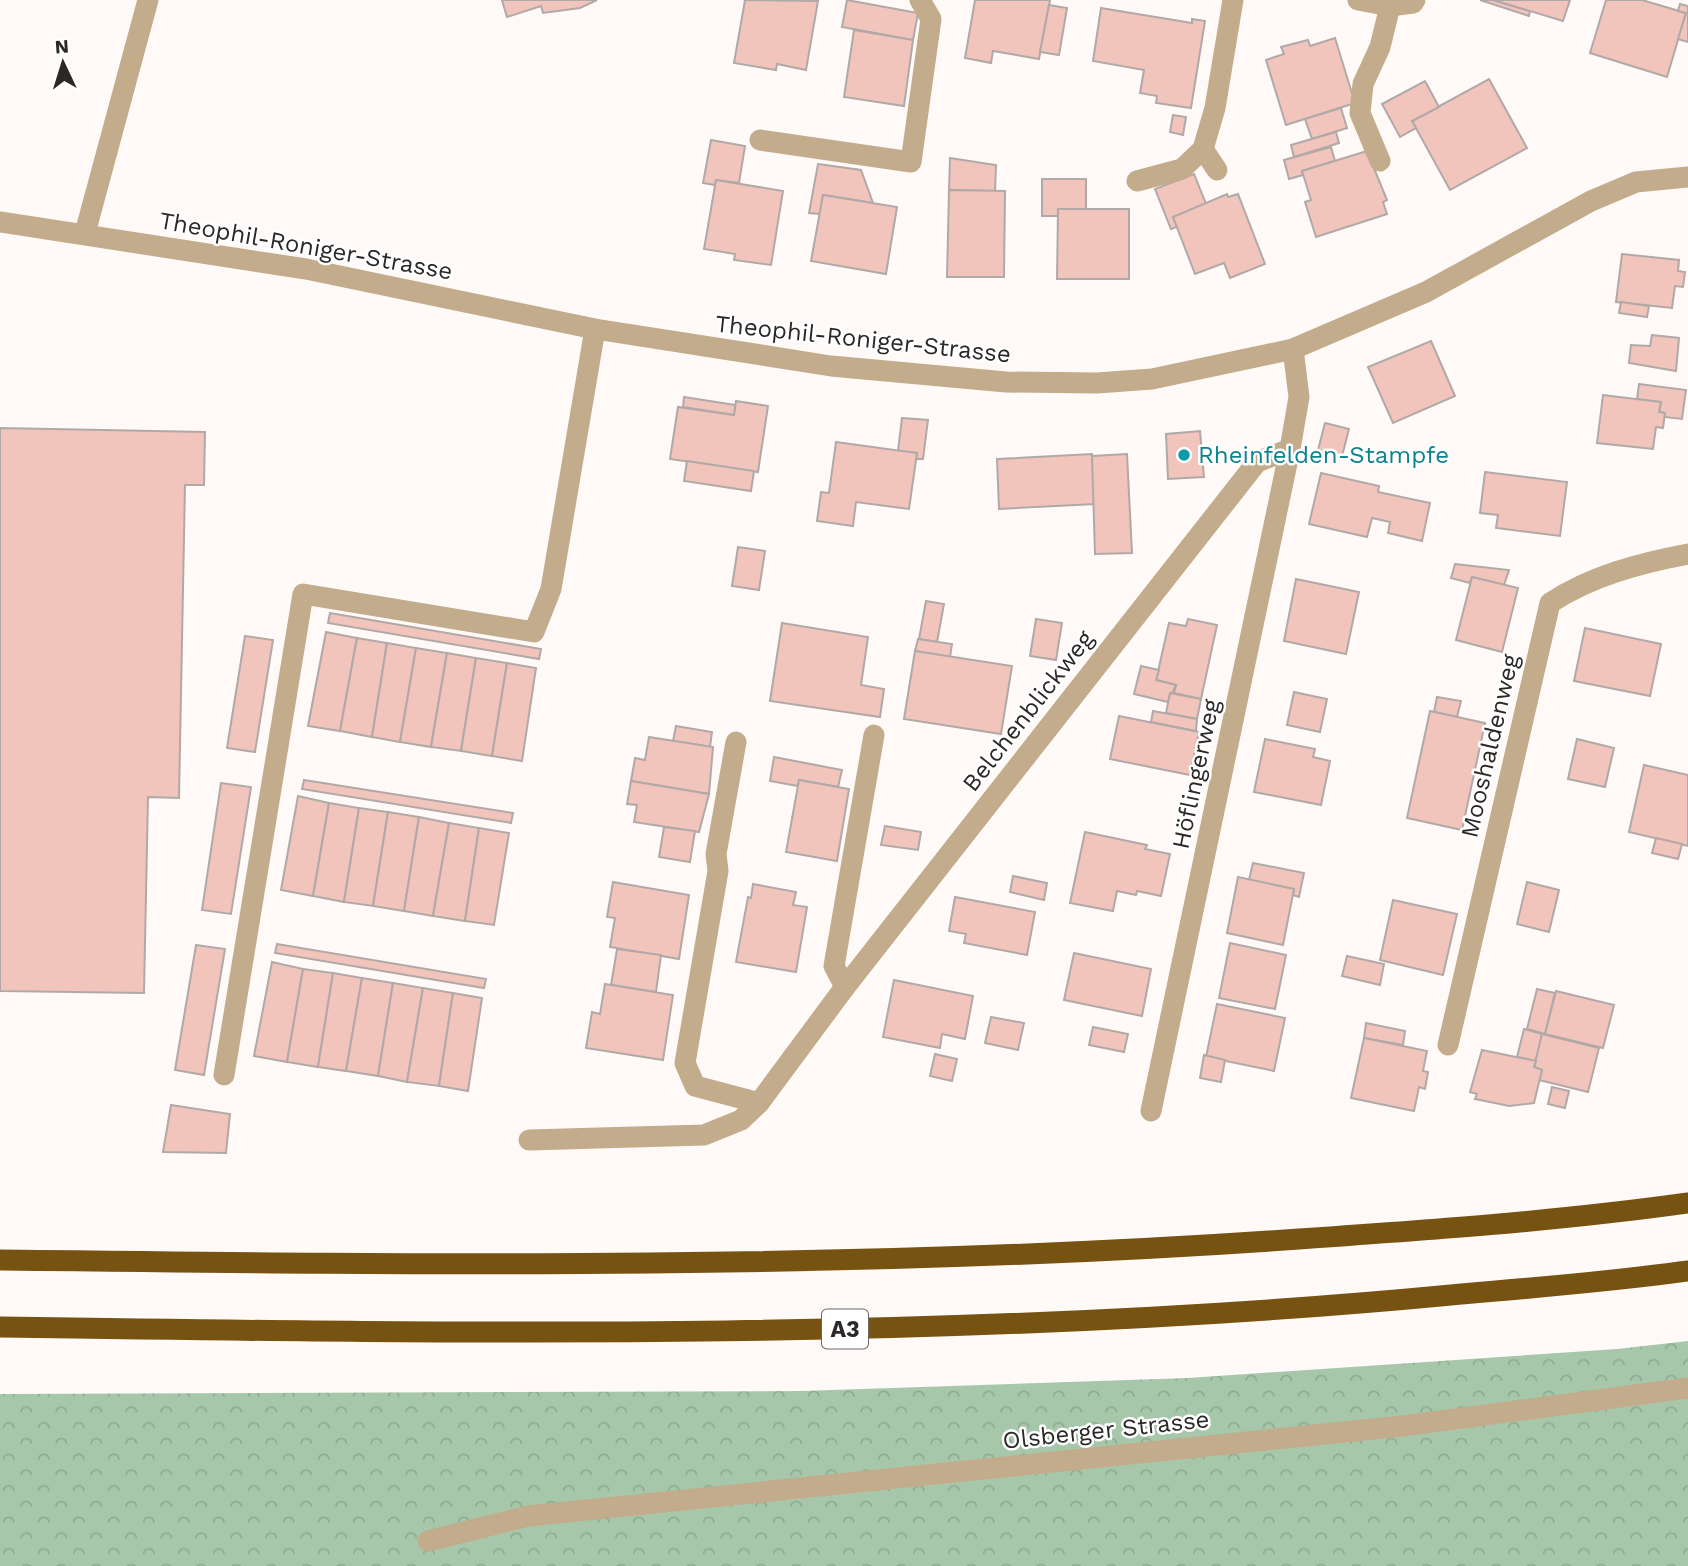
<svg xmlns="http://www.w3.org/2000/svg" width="1688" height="1566" font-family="'Work Sans',sans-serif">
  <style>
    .forest { fill: url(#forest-crowns) }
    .building { fill: #f1c4bc; stroke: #b1a9a7; stroke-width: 2 }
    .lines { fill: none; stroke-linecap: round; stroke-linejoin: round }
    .minor { stroke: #c2ac8c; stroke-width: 21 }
    .highway { stroke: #775312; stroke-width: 21 }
    .culture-dot { fill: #0f9aa8; stroke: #fff; stroke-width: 2.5 }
    .labels { text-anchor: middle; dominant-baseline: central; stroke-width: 5; stroke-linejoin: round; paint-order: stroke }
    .shield { fill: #fff; stroke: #6b6868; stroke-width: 2 }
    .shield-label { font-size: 23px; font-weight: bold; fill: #2b2827 }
    .street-label { font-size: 24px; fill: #2b2827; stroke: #fff }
    .culture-label { font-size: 24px; fill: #0d838f; stroke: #fff; text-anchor: start }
  </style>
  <defs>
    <pattern id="forest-crowns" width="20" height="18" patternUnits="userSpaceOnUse" patternTransform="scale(1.75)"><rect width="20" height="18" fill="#a7c7ab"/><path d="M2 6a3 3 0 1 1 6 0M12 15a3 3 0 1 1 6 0" fill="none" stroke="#90ab93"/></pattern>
  </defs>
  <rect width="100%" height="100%" fill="#fffaf8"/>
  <!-- forest -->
  <path class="forest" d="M 1688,1341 L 1688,1566 L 0,1566 L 0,1394 L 802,1391 L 1188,1378 L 1617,1349 Z"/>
  <!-- building -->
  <g class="building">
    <path d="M 502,0 L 597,0 L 580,8 L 543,13 L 541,6 L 507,17 Z"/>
    <path d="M 745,0 L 818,1 L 806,70 L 777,64 L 776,70 L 734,63 Z"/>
    <path d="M 847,0 L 918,13 L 913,40 L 842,27 Z"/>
    <path d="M 975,0 L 1050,0 L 1039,59 L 993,51 L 991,63 L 965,58 Z"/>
    <path d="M 1480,0 L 1493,0 L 1530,11 L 1529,16 Z"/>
    <path d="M 1493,0 L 1570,0 L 1563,21 Z"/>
    <path d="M 1606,0 L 1642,0 L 1686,13 L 1667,77 L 1590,53 Z"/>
    <path d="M 1680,4 L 1688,6 L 1688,42 L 1678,39 L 1686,13 L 1678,11 Z"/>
    <path d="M 1049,5 L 1067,8 L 1059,55 L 1040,52 Z"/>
    <path d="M 1101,8 L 1192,23 L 1192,19 L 1205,21 L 1191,108 L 1156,103 L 1157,96 L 1140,93 L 1144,70 L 1093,61 Z"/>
    <path d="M 854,30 L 913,40 L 904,106 L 844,97 Z"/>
    <path d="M 1335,38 L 1355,103 L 1286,125 L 1266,60 L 1284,54 L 1281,47 L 1308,40 L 1310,46 Z"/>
    <path d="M 1489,79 L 1527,148 L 1450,190 L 1412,121 Z"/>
    <path d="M 1425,81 L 1439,107 L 1412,121 L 1416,128 L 1400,137 L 1382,104 Z"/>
    <path d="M 1341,108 L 1347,128 L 1312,139 L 1305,119 Z"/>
    <path d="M 1173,115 L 1186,117 L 1183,135 L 1170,132 Z"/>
    <path d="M 1336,132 L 1339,143 L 1294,157 L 1291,145 Z"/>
    <path d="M 711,140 L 745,146 L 739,183 L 716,180 L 715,185 L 703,183 Z"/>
    <path d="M 1331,147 L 1335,161 L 1302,171 L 1303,175 L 1289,179 L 1284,160 Z"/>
    <path d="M 1367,151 L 1387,200 L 1383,202 L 1387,214 L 1316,237 L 1305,202 L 1311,200 L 1302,171 Z"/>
    <path d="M 950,158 L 996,165 L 995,191 L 949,190 Z"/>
    <path d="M 818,164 L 861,170 L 873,203 L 823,195 L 820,214 L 809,213 Z"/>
    <path d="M 1194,174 L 1206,204 L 1173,217 L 1177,227 L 1171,229 L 1155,189 Z"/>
    <path d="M 1042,179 L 1086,179 L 1086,209 L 1058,209 L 1058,216 L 1042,216 Z"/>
    <path d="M 716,180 L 783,191 L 771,265 L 734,260 L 735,254 L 704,249 Z"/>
    <path d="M 949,190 L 1005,191 L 1004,277 L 947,277 Z"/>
    <path d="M 1227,194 L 1228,197 L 1238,194 L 1265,264 L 1230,278 L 1224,263 L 1195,274 L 1173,217 Z"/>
    <path d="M 823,195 L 897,207 L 886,274 L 811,261 Z"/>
    <path d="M 1058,209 L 1129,209 L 1129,279 L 1057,279 Z"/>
    <path d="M 1622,254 L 1679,260 L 1678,271 L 1685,272 L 1683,287 L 1675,286 L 1672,308 L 1616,302 Z"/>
    <path d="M 1621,302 L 1649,306 L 1647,317 L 1619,313 Z"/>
    <path d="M 1652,335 L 1679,338 L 1676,371 L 1629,363 L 1631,345 L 1650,346 Z"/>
    <path d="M 1431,341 L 1455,396 L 1393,423 L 1368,367 Z"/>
    <path d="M 1639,384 L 1686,390 L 1682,419 L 1664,417 L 1665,413 L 1659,412 L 1661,402 L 1637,399 Z"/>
    <path d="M 1603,395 L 1661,402 L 1659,412 L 1665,413 L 1663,428 L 1656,427 L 1653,449 L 1597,443 Z"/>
    <path d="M 684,397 L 736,405 L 734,415 L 683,407 Z"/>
    <path d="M 736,401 L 768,406 L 758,472 L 670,459 L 678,407 L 734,415 Z"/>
    <path d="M 902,418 L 928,420 L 923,459 L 916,459 L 917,453 L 898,451 Z"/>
    <path d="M 1325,423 L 1349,429 L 1342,456 L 1318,450 Z"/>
    <path d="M 0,428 L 205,432 L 204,485 L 185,485 L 179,798 L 148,797 L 144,993 L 0,991 Z"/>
    <path d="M 1200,431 L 1204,477 L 1168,479 L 1166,434 Z"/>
    <path d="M 836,442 L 917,453 L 909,509 L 856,502 L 853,526 L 817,521 L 821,492 L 829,493 Z"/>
    <path d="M 1092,454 L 1095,504 L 999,509 L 997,459 Z"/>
    <path d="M 1127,454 L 1132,553 L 1095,554 L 1092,456 Z"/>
    <path d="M 687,461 L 754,471 L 751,491 L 684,481 Z"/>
    <path d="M 1485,472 L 1567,482 L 1560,536 L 1496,528 L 1498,515 L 1480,513 Z"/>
    <path d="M 1321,473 L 1379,486 L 1378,492 L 1430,503 L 1422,541 L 1388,533 L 1390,522 L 1372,518 L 1367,537 L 1309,524 Z"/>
    <path d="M 738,547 L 765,551 L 759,590 L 732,586 Z"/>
    <path d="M 1455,564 L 1509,570 L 1504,585 L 1472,577 L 1470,583 L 1451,578 Z"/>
    <path d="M 1472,577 L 1518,588 L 1502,652 L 1456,640 Z"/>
    <path d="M 1296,579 L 1359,592 L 1346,654 L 1284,641 Z"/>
    <path d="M 926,601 L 944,604 L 937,642 L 919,639 Z"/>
    <path d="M 330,613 L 541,649 L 539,659 L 328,623 Z"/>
    <path d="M 1036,619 L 1062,623 L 1056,660 L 1030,656 Z"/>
    <path d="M 1188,619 L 1217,625 L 1201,699 L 1174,693 L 1176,685 L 1156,680 L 1169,623 L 1186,626 Z"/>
    <path d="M 782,623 L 868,637 L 861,685 L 884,689 L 880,717 L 770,701 Z"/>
    <path d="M 1585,628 L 1661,644 L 1650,696 L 1574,681 Z"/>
    <path d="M 326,632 L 357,638 L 340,731 L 308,726 Z"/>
    <path d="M 245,636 L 273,640 L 255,752 L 227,748 Z"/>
    <path d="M 357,638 L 387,643 L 372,737 L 340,731 Z"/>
    <path d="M 918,639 L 952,644 L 950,657 L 915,651 Z"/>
    <path d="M 387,643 L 416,648 L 400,742 L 372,737 Z"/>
    <path d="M 416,648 L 447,653 L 431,747 L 400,742 Z"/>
    <path d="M 915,651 L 1012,666 L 1001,734 L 904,719 Z"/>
    <path d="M 447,653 L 476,658 L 461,751 L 431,747 Z"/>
    <path d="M 476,658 L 507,663 L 492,756 L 461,751 Z"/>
    <path d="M 507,663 L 536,668 L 522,761 L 492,756 Z"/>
    <path d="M 1141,666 L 1159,670 L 1156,680 L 1176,685 L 1168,702 L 1134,694 Z"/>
    <path d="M 1294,692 L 1327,699 L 1320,732 L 1287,725 Z"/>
    <path d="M 1170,693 L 1201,699 L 1197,719 L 1166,713 Z"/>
    <path d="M 1437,697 L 1461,701 L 1457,717 L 1434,712 Z"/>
    <path d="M 1153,711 L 1197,719 L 1196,731 L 1151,722 Z"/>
    <path d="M 1430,711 L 1485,723 L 1462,830 L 1407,818 Z"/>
    <path d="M 1119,716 L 1199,732 L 1190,775 L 1110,759 Z"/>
    <path d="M 676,726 L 712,732 L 710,747 L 673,741 Z"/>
    <path d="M 649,737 L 713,747 L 709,794 L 631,781 L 635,758 L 645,760 Z"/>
    <path d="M 1265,739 L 1315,749 L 1313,757 L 1330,761 L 1321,805 L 1254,792 Z"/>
    <path d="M 1577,739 L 1614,748 L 1605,787 L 1568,779 Z"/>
    <path d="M 774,757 L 842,770 L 838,787 L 799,780 L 798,786 L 770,781 Z"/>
    <path d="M 1644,765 L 1688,775 L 1688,846 L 1629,832 Z"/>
    <path d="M 304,780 L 513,813 L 511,823 L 302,789 Z"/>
    <path d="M 799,780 L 849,789 L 837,861 L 786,852 Z"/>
    <path d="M 631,781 L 709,794 L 699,832 L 634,822 L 637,805 L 627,804 Z"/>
    <path d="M 221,783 L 251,787 L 231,914 L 202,910 Z"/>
    <path d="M 298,796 L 329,803 L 313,896 L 281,890 Z"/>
    <path d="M 329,803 L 359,808 L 344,902 L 313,896 Z"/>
    <path d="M 359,808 L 388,812 L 373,906 L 344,902 Z"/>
    <path d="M 388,812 L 419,817 L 404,911 L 373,906 Z"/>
    <path d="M 419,817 L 449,823 L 433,916 L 404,911 Z"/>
    <path d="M 449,823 L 479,828 L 465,921 L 433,916 Z"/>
    <path d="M 885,826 L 921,832 L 918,850 L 881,845 Z"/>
    <path d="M 664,827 L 695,831 L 690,862 L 659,857 Z"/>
    <path d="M 479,828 L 509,833 L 494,925 L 465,921 Z"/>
    <path d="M 1085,832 L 1147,845 L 1145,849 L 1170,854 L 1161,896 L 1137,891 L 1136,895 L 1117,891 L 1113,911 L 1070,903 Z"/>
    <path d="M 1656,838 L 1682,844 L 1678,859 L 1652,853 Z"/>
    <path d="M 1253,863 L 1304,873 L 1299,897 L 1293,895 L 1294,889 L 1249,880 Z"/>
    <path d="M 1013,876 L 1047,883 L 1044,900 L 1010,892 Z"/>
    <path d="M 1238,877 L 1294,889 L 1283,945 L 1227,933 Z"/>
    <path d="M 613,882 L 689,895 L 679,959 L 610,947 L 615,918 L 607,917 Z"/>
    <path d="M 1527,882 L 1559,890 L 1549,932 L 1517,924 Z"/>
    <path d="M 753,884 L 796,892 L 793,905 L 807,907 L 796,972 L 736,962 L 748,897 L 751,898 Z"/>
    <path d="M 955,897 L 1035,912 L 1027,955 L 964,943 L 966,934 L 949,931 Z"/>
    <path d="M 1393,900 L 1457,914 L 1443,975 L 1380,960 Z"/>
    <path d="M 1230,943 L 1286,955 L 1275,1009 L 1219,998 Z"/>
    <path d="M 277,944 L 486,979 L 484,988 L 275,953 Z"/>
    <path d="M 196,945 L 225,949 L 204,1075 L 175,1070 Z"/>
    <path d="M 617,949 L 661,955 L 656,992 L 611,985 Z"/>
    <path d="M 1074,953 L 1151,969 L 1142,1016 L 1064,1000 Z"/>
    <path d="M 1347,956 L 1384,964 L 1380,985 L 1342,976 Z"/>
    <path d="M 272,962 L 303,969 L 287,1062 L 254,1056 Z"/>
    <path d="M 303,969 L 333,973 L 318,1067 L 287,1062 Z"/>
    <path d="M 333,973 L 362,978 L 346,1071 L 318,1067 Z"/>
    <path d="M 362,978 L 393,983 L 378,1076 L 346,1071 Z"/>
    <path d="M 894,980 L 973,996 L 965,1039 L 942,1034 L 940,1048 L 883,1037 Z"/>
    <path d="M 393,983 L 423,988 L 407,1082 L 378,1076 Z"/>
    <path d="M 605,984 L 673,995 L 663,1060 L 586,1048 L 592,1012 L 600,1014 Z"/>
    <path d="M 423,988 L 453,993 L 439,1086 L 407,1082 Z"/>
    <path d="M 1537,989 L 1555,993 L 1545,1034 L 1527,1029 Z"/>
    <path d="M 1556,991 L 1614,1005 L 1603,1048 L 1545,1034 Z"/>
    <path d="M 453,993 L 482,998 L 468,1091 L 439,1086 Z"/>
    <path d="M 1217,1004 L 1285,1018 L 1274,1071 L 1206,1057 Z"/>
    <path d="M 991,1017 L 1024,1023 L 1018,1050 L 985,1043 Z"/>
    <path d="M 1366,1023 L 1405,1031 L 1403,1045 L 1364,1038 Z"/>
    <path d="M 1093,1027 L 1128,1034 L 1124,1052 L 1089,1045 Z"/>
    <path d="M 1524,1029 L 1542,1034 L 1536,1061 L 1517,1057 Z"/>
    <path d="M 1542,1034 L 1599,1048 L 1588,1092 L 1539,1080 L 1542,1070 L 1534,1067 Z"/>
    <path d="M 1364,1038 L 1427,1051 L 1423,1071 L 1428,1072 L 1425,1089 L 1419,1087 L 1414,1111 L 1351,1098 Z"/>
    <path d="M 1482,1050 L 1536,1061 L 1534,1067 L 1542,1070 L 1534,1103 L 1509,1106 L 1475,1099 L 1477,1094 L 1470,1092 Z"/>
    <path d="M 935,1054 L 957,1059 L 952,1081 L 930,1076 Z"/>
    <path d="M 1204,1055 L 1225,1060 L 1221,1082 L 1200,1078 Z"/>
    <path d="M 1552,1087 L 1569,1091 L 1565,1108 L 1548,1104 Z"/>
    <path d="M 171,1105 L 230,1114 L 226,1153 L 163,1152 Z"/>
  </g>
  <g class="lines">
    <!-- minor -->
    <g class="minor">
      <path d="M 1358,0 L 1390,6 L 1413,3 L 1415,0"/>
      <path d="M 760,140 L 911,162 L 931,19 L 920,0"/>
      <path d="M 1203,149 L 1217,170"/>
      <path d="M 1380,161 L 1360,113 L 1363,84 L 1380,47 L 1390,6"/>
      <path d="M 1137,181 L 1182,169 L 1203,149 L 1215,108 L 1233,0"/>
      <path d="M 0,222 L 306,269 L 595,329 L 831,366 L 1006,382 L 1097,383 L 1152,379 L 1293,349 L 1426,292 L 1591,201 L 1636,182 L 1688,177"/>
      <path d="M 85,233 L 148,0"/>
      <path d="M 736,742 L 716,854 L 718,871 L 685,1063 L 695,1086 L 759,1103"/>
      <path d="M 845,987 L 834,966 L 874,735"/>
      <path d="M 1448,1045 L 1550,603 C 1591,576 1640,563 1688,554"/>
      <path d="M 224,1075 L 303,594 L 534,632 L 551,589 L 595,329"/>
      <path d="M 1151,1111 L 1290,449 L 1299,397 L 1293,349"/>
      <path d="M 529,1140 L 704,1135 L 741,1120 L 759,1103 L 845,987 L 1257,462 L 1290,449"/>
      <path d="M 428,1541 L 528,1516 L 1402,1426 L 1688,1388"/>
    </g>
    <!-- highway -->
    <g class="highway">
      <path d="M 0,1260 C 434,1265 866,1270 1299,1239 C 1429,1230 1559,1221 1688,1203"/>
      <path d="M 0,1327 C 484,1334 969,1341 1451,1295 C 1530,1288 1609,1282 1688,1271"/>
    </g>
  </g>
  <!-- markers -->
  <circle class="culture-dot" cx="1184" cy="455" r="7"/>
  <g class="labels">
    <!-- shield labels -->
    <rect class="shield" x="822" y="1309.5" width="46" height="39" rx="5"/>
    <g class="shield-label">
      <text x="845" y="1329">A3</text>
    </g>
    <!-- street labels -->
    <g class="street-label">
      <text transform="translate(306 246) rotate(10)">Theophil-Roniger-Strasse</text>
      <text transform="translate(863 339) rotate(6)">Theophil-Roniger-Strasse</text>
      <text transform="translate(1028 711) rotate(-52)">Belchenblickweg</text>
      <text transform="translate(1490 746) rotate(-77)">Mooshaldenweg</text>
      <text transform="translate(1196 774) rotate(-78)">Höflingerweg</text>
      <text transform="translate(1106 1430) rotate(-6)">Olsberger Strasse</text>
    </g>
    <!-- culture labels -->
    <g class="culture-label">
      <text x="1198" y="455">Rheinfelden-Stampfe</text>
    </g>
  </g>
  <!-- north arrow -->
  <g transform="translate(63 63) rotate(356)" stroke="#ffffff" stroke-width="5" paint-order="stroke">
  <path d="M0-5L12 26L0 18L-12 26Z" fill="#2b2827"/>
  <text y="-10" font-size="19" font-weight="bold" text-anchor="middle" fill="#2b2827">N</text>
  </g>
</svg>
